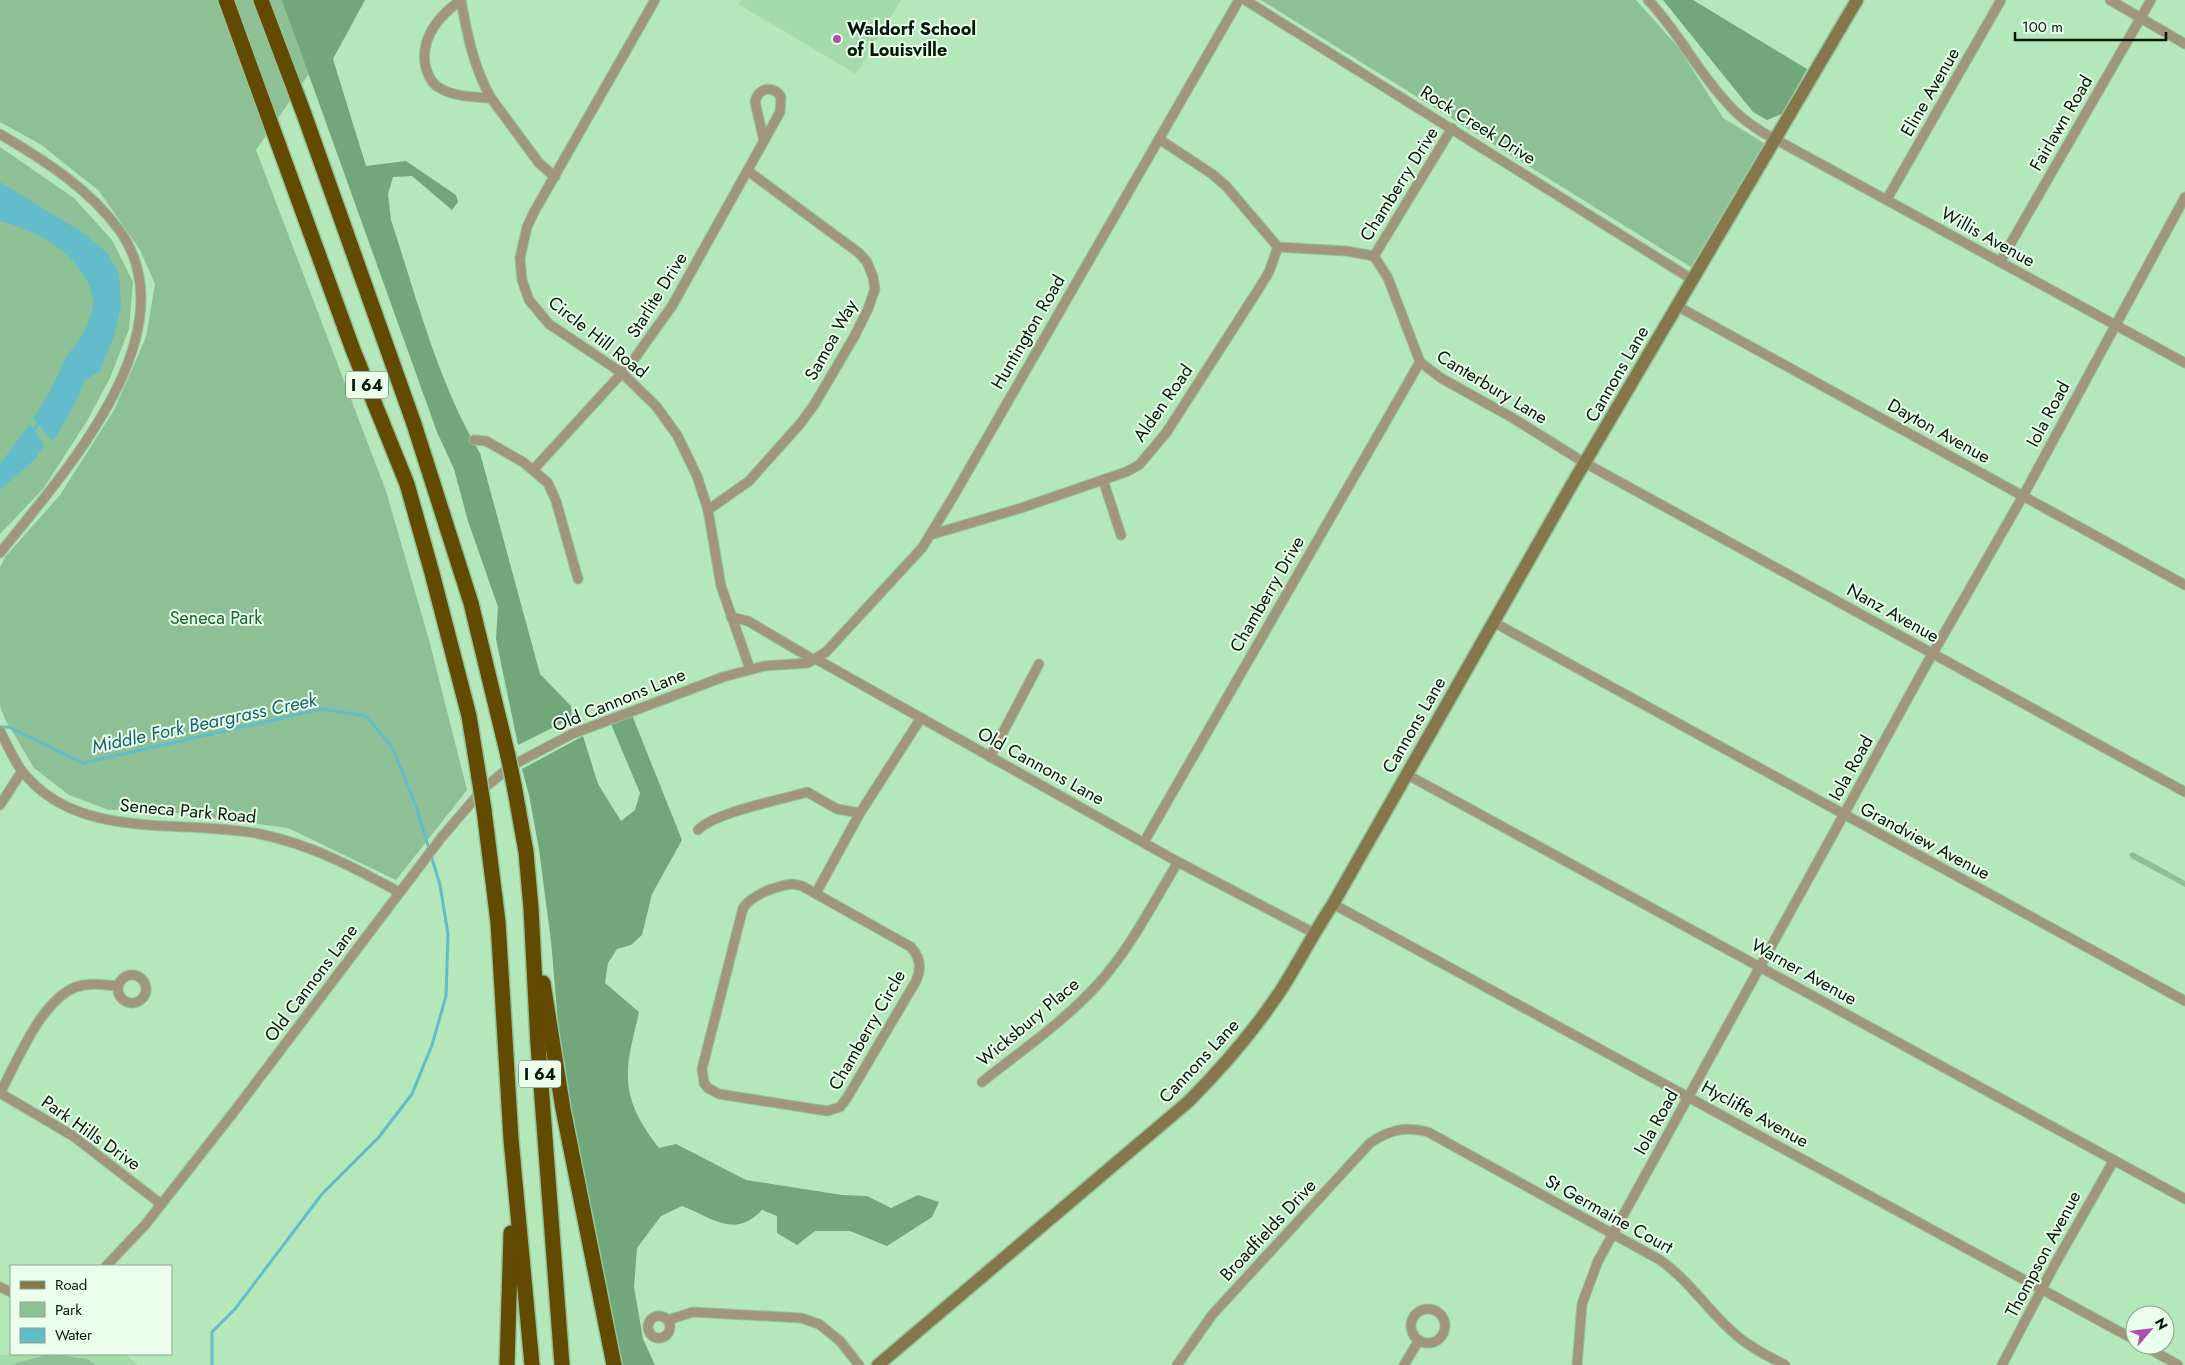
<svg xmlns="http://www.w3.org/2000/svg" width="2185" height="1365" font-family="Jost,sans-serif">
  <style>
    .built { fill: #a3dcaa }
    .green { fill: #8dc094 }
    .forest { fill: #72a779 }
    .water { fill: #63bcc9 }
    .lines { fill: none; stroke-linecap: round; stroke-linejoin: round }
    .stream { stroke: #63bcc9; stroke-width: 3 }
    .street-casing { stroke: #94c29a; stroke-width: 11 }
    .secondary-casing { stroke: #94c29a; stroke-width: 15 }
    .highway-casing { stroke: #94c29a; stroke-width: 18 }
    .street { stroke: #a1967c; stroke-width: 9 }
    .secondary { stroke: #86764e; stroke-width: 12 }
    .highway { stroke: #624b00; stroke-width: 15 }
    .highway-bridge-casing { stroke: #94c29a; stroke-width: 18; stroke-linecap: butt }
    .highway-bridge { stroke: #624b00; stroke-width: 15 }
    .poi-dot { fill: #b14cb0; stroke: #eaffec; stroke-width: 2 }
    .labels { text-anchor: middle; dominant-baseline: central; stroke-width: 4; stroke-linejoin: round; paint-order: stroke }
    .shield { fill: #eaffec; stroke: #4a5d4c; stroke-width: 1 }
    .shield-label { font-size: 16px; font-weight: bold; fill: #051808 }
    .poi-label { font-size: 18px; font-weight: bold; fill: #051808; stroke: #eaffec; text-anchor: start }
    .street-label { font-size: 18px; fill: #051808; stroke: #eaffec }
    .park-label { font-size: 18px; fill: #16662c; stroke: #eaffec }
    .water-label { font-size: 19px; font-style: italic; fill: #18626b; stroke: #eaffec }
  </style>
  <rect width="100%" height="100%" fill="#b4e7ba"/>
  <!-- built -->
  <g class="built">
    <path d="M 741,0 L 901,0 L 856,74 L 738,4 Z"/>
    <path d="M 11,1354 L 125,1354 L 138,1365 L 0,1365 L 0,1355 Z"/>
  </g>
  <!-- green -->
  <g class="green">
    <path d="M 0,0 L 349,0 L 308,75 L 256,150 L 386,491 L 429,640 L 467,790 L 396,880 L 288,828 L 154,810 L 109,810 L 69,795 L 34,768 L 5,719 L 0,706 L 0,568 L 5,557 L 60,495 L 114,410 L 146,337 L 155,284 L 140,250 L 99,191 L 40,144 L 0,122 Z"/>
    <path d="M 1261,0 L 1636,0 L 1679,48 L 1723,118 L 1764,143 L 1691,267 Z"/>
    <path d="M 0,147 L 74,198 L 112,240 L 133,282 L 129,329 L 110,378 L 87,421 L 43,489 L 0,534 Z"/>
    <path d="M 2133,852 L 2185,881 L 2185,887 L 2131,858 L 2129,854 Z"/>
    <path d="M 50,1354 L 87,1359 L 96,1365 L 10,1365 Z"/>
  </g>
  <!-- forest -->
  <g class="forest">
    <path d="M 282,0 L 365,0 L 333,59 L 366,166 L 406,161 L 456,195 L 458,202 L 452,210 L 412,176 L 393,177 L 388,194 L 391,220 C 416,296 439,385 480,453 L 540,674 L 571,706 L 572,718 L 518,745 L 496,639 L 498,607 L 468,521 L 454,469 L 437,432 Z"/>
    <path d="M 1663,0 L 1693,0 L 1807,69 L 1782,114 L 1767,120 L 1753,112 Z"/>
    <path d="M 632,715 L 682,840 L 652,894 L 642,935 L 631,945 L 617,949 L 608,963 L 605,983 L 639,1012 C 635,1032 627,1056 628,1078 C 628,1104 644,1129 659,1148 L 676,1144 L 746,1180 L 842,1195 L 867,1196 L 891,1208 L 918,1195 L 939,1202 L 932,1217 L 887,1246 L 850,1231 L 815,1231 L 797,1245 L 777,1233 L 777,1216 L 762,1210 C 735,1239 713,1218 682,1206 L 661,1216 L 637,1248 L 634,1287 L 643,1339 L 655,1365 L 622,1365 L 561,1058 L 551,941 L 539,849 L 529,795 L 522,769 L 583,736 L 598,784 L 621,821 L 635,810 L 640,793 L 611,724 Z"/>
  </g>
  <!-- water -->
  <g class="water">
    <path d="M 0,182 L 85,234 L 108,254 L 119,275 L 121,306 L 114,336 L 100,371 L 85,380 L 78,398 L 53,442 L 33,418 C 47,400 55,381 64,361 C 68,352 77,345 82,336 C 84,333 90,316 92,312 C 95,300 91,288 86,279 C 67,246 35,231 0,221 Z"/>
    <path d="M 30,424 L 44,445 L 36,458 L 0,490 L 0,464 Z"/>
  </g>
  <g class="lines">
    <!-- stream -->
    <g class="stream">
      <path d="M 32,432 L 41,421"/>
      <path d="M 0,727 L 9,727 L 83,763 L 322,709 L 366,716 L 392,747 L 416,806 L 440,885 L 448,934 L 446,996 L 432,1045 L 412,1094 L 379,1137 L 322,1194 L 235,1309 L 212,1332 L 212,1365"/>
    </g>
    <defs>
      <g id="street">
        <path d="M 461,0 C 440,15 421,36 425,64 C 427,73 430,82 438,87 C 453,97 474,97 491,98 L 539,163 L 555,177"/>
        <path d="M 461,0 C 467,35 474,68 491,98"/>
        <path d="M 655,0 L 534,212 L 527,227 L 520,258 L 522,280 L 529,300 L 549,324 L 622,373 L 656,406 L 677,435 L 697,476 L 708,510 L 721,586 L 750,669"/>
        <path d="M 1245,0 L 1693,280"/>
        <path d="M 1648,0 C 1679,32 1698,73 1729,105 C 1738,116 1750,124 1762,132 L 2185,363"/>
        <path d="M 2110,0 L 2185,44"/>
        <path d="M 0,134 C 44,160 90,189 120,231 C 192,334 61,476 0,553"/>
        <path d="M 1159,139 L 1212,174 L 1226,186 L 1278,247 L 1346,251 L 1374,256 L 1388,278 L 1420,362 L 1441,378 L 1511,417 L 1585,463 L 2185,792"/>
        <path d="M 1887,199 L 2001,0"/>
        <path d="M 1374,256 L 1452,128"/>
        <path d="M 2000,262 L 2151,0"/>
        <path d="M 1677,306 L 2185,585"/>
        <path d="M 474,440 L 486,441 L 523,462 L 548,483 L 556,501 L 578,579"/>
        <path d="M 533,470 L 632,362 L 672,306 L 780,112 L 781,97 C 774,85 758,87 755,102 L 764,141"/>
        <path d="M 1103,480 L 1121,535"/>
        <path d="M 708,510 L 749,481 L 800,424 L 814,405 L 854,337 L 868,309 L 875,289 L 873,277 L 867,262 L 859,253 L 748,171"/>
        <path d="M 930,535 L 1021,508 L 1126,472 L 1139,465 L 1166,433 L 1258,290 L 1269,272 L 1278,247"/>
        <path d="M 731,617 L 748,621 L 814,660"/>
        <path d="M 1493,622 L 2185,1001"/>
        <path d="M 816,659 L 1178,862 L 1314,933"/>
        <path d="M 0,731 C 7,744 13,759 22,771 C 78,843 182,818 260,834 C 310,844 355,868 399,892"/>
        <path d="M 990,757 L 1039,664"/>
        <path d="M 1406,774 L 2185,1199"/>
        <path d="M 0,805 L 22,771"/>
        <path d="M 698,830 C 715,812 781,800 807,792 L 837,809 L 860,813"/>
        <path d="M 1144,842 L 1420,362"/>
        <path d="M 793,884 L 802,886 L 911,947 C 920,957 922,968 916,981 L 847,1098 L 840,1107 L 827,1111 L 719,1094 L 708,1088 L 704,1083 L 702,1069 L 743,908 C 753,894 776,886 793,884 Z"/>
        <path d="M 816,893 L 860,813 L 921,718"/>
        <path d="M 1333,904 L 2135,1340"/>
        <circle cx="132" cy="989" r="14"/>
        <path d="M 982,1082 C 1022,1050 1065,1021 1099,983 C 1131,947 1153,903 1178,862"/>
        <path d="M 0,1093 L 73,1136 L 161,1204"/>
        <path d="M 0,1093 C 17,1062 41,1000 76,987 C 90,982 104,985 118,986"/>
        <path d="M 106,1266 L 145,1225 L 233,1113 L 441,838 L 483,789 L 511,766 L 572,734 L 723,677 L 764,666 L 808,663 L 826,652 L 922,548 L 953,497 L 1239,0"/>
        <path d="M 0,1287 L 11,1292"/>
        <circle cx="1428" cy="1326" r="17"/>
        <circle cx="659" cy="1327" r="11"/>
        <path d="M 668,1320 L 693,1312 L 801,1318 L 819,1324 L 840,1341 L 859,1365"/>
        <path d="M 2143,1345 L 2178,1365"/>
        <path d="M 1177,1365 L 1212,1315 L 1370,1143 C 1389,1130 1405,1126 1428,1132 L 1660,1260 C 1690,1281 1708,1311 1735,1334 C 1749,1347 1768,1356 1785,1365"/>
        <path d="M 1404,1365 L 1419,1340"/>
        <path d="M 1577,1365 L 1582,1304 L 1598,1261 L 1925,667 L 2023,496 L 2185,197"/>
        <path d="M 2002,1365 L 2055,1264 L 2114,1160"/>
      </g>
      <path id="secondary" d="M 878,1365 L 1188,1102 C 1223,1067 1254,1031 1281,990 C 1299,962 1314,932 1333,904 L 1571,486 L 1857,0"/>
      <g id="highway">
        <path d="M 226,0 L 353,350 L 407,484 L 432,573 L 469,716 L 479,778"/>
        <path d="M 261,0 L 304,114 L 414,424 L 471,603 L 508,756"/>
        <path d="M 514,785 L 526,852 L 531,908 L 538,1044 L 562,1365"/>
        <path d="M 484,810 L 498,922 L 511,1139 L 532,1365"/>
        <path d="M 543,983 L 563,1109 L 614,1365"/>
        <path d="M 507,1365 L 511,1233"/>
      </g>
    </defs>
    <!-- street casing -->
    <use href="#street" class="street-casing"/>
    <!-- secondary casing -->
    <use href="#secondary" class="secondary-casing"/>
    <!-- highway casing -->
    <use href="#highway" class="highway-casing"/>
    <!-- street -->
    <use href="#street" class="street"/>
    <!-- secondary -->
    <use href="#secondary" class="secondary"/>
    <!-- highway -->
    <use href="#highway" class="highway"/>
    <defs>
      <g id="highway-bridge">
        <path d="M 508,756 L 514,785"/>
        <path d="M 479,778 L 484,810"/>
      </g>
    </defs>
    <!-- highway-bridge casing -->
    <use href="#highway-bridge" class="highway-bridge-casing"/>
    <!-- highway-bridge -->
    <use href="#highway-bridge" class="highway-bridge"/>
  </g>
  <!-- markers -->
  <circle class="poi-dot" cx="837" cy="39" r="5"/>
  <g class="labels">
    <!-- shield labels -->
    <g class="shield">
      <rect x="346" y="371.5" width="42" height="27" rx="4"/>
      <rect x="519" y="1060.5" width="42" height="27" rx="4"/>
    </g>
    <g class="shield-label">
      <text x="367" y="385">I 64</text>
      <text x="540" y="1074">I 64</text>
    </g>
    <!-- poi labels -->
    <g class="poi-label">
      <text x="847" y="29">Waldorf School<tspan x="847" dy="21">of Louisville</tspan></text>
    </g>
    <!-- street labels -->
    <g class="street-label">
      <text transform="translate(1930 92) rotate(-60)">Eline Avenue</text>
      <text transform="translate(2061 123) rotate(-60)">Fairlawn Road</text>
      <text transform="translate(1478 125) rotate(32)">Rock Creek Drive</text>
      <text transform="translate(1399 184) rotate(-58)">Chamberry Drive</text>
      <text transform="translate(1988 237) rotate(29)">Willis Avenue</text>
      <text transform="translate(657 295) rotate(-58)">Starlite Drive</text>
      <text transform="translate(1028 332) rotate(-60)">Huntington Road</text>
      <text transform="translate(598 337) rotate(38)">Circle Hill Road</text>
      <text transform="translate(831 340) rotate(-61)">Samoa Way</text>
      <text transform="translate(1617 374) rotate(-60)">Cannons Lane</text>
      <text transform="translate(1492 387) rotate(31)">Canterbury Lane</text>
      <text transform="translate(1163 403) rotate(-55)">Alden Road</text>
      <text transform="translate(2048 414) rotate(-62)">Iola Road</text>
      <text transform="translate(1939 431) rotate(29)">Dayton Avenue</text>
      <text transform="translate(1267 594) rotate(-60)">Chamberry Drive</text>
      <text transform="translate(1893 613) rotate(29)">Nanz Avenue</text>
      <text transform="translate(619 700) rotate(-22)">Old Cannons Lane</text>
      <text transform="translate(1414 725) rotate(-60)">Cannons Lane</text>
      <text transform="translate(1041 766) rotate(29)">Old Cannons Lane</text>
      <text transform="translate(1851 768) rotate(-61)">Iola Road</text>
      <text transform="translate(188 811) rotate(5)">Seneca Park Road</text>
      <text transform="translate(1925 841) rotate(28)">Grandview Avenue</text>
      <text transform="translate(1804 972) rotate(29)">Warner Avenue</text>
      <text transform="translate(311 983) rotate(-53)">Old Cannons Lane</text>
      <text transform="translate(1028 1022) rotate(-40)">Wicksbury Place</text>
      <text transform="translate(867 1030) rotate(-60)">Chamberry Circle</text>
      <text transform="translate(1199 1061) rotate(-47)">Cannons Lane</text>
      <text transform="translate(1755 1114) rotate(29)">Hycliffe Avenue</text>
      <text transform="translate(1656 1122) rotate(-61)">Iola Road</text>
      <text transform="translate(91 1133) rotate(35)">Park Hills Drive</text>
      <text transform="translate(1609 1214) rotate(29)">St Germaine Court</text>
      <text transform="translate(1268 1230) rotate(-47)">Broadfields Drive</text>
      <text transform="translate(2043 1254) rotate(-62)">Thompson Avenue</text>
    </g>
    <!-- park labels -->
    <g class="park-label">
      <text x="216" y="618">Seneca Park</text>
    </g>
    <!-- water labels -->
    <g class="water-label">
      <text transform="translate(204 723) rotate(-12)">Middle Fork Beargrass Creek</text>
    </g>
  </g>
  <!-- legend -->
  <rect x="10" y="1265" width="162" height="90" fill="#eaffec" stroke="#8ea391"/>
  <rect x="20" y="1281" width="25" height="8" fill="#86764e" stroke="#8ea391"/>
  <text x="55" y="1290" font-size="15" fill="#051808">Road</text>
  <rect x="20" y="1302" width="25" height="15" fill="#8dc094" stroke="#8ea391"/>
  <text x="55" y="1315" font-size="15" fill="#051808">Park</text>
  <rect x="20" y="1328" width="25" height="15" fill="#63bcc9" stroke="#8ea391"/>
  <text x="55" y="1340" font-size="15" fill="#051808">Water</text>
  <!-- north arrow -->
  <g transform="translate(2150 1330) rotate(62)"><circle r="24" fill="#eaffec" stroke="#8ea391"/>
  <path d="M0-4L9 19L0 12L-9 19Z" fill="#b14cb0"/>
  <text y="-8" font-size="14" font-weight="bold" text-anchor="middle" fill="#051808">N</text>
  </g>
  <!-- scale -->
  <path d="M2015 32v8h151v-8" fill="none" stroke="#051808" stroke-width="2.5"/>
  <text x="2022" y="32" font-size="15" fill="#051808" stroke="#eaffec" stroke-width="4" paint-order="stroke">100 m</text>
</svg>
